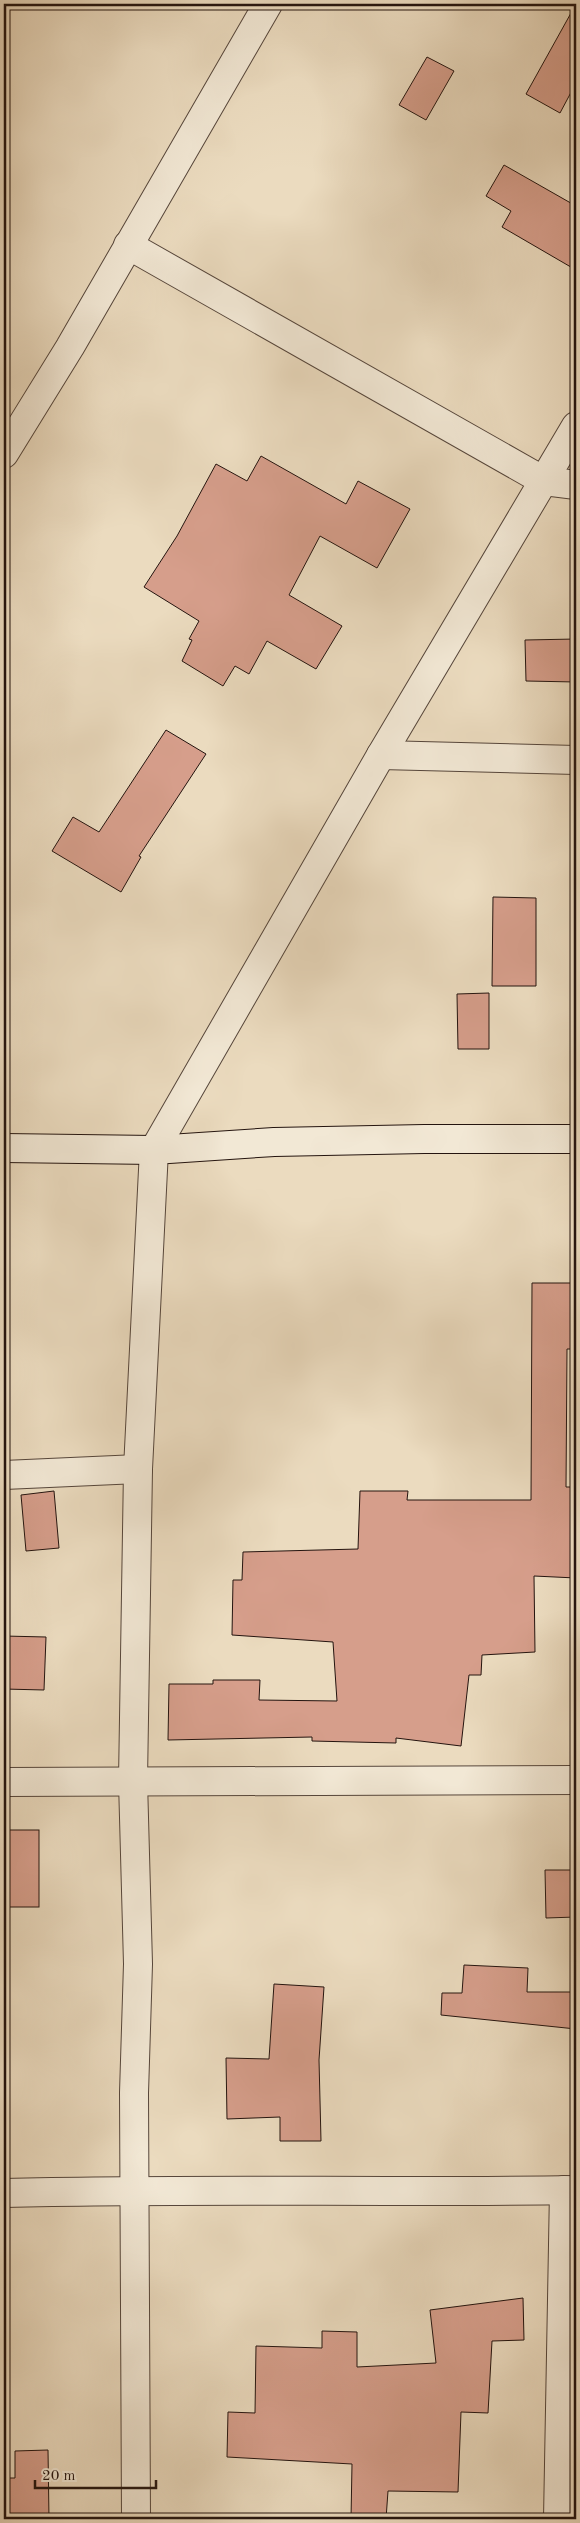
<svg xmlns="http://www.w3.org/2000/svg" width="580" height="2523" font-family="'Old Standard TT',serif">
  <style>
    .building { fill: #d69e8b; stroke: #24140f }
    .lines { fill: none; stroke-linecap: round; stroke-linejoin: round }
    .street-casing { stroke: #56463b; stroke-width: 30 }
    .secondary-casing { stroke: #24140f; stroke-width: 30 }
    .street { stroke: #f2e8d5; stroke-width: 28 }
    .secondary { stroke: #f2e8d5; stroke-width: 28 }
  </style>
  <rect width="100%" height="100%" fill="#ebdbbf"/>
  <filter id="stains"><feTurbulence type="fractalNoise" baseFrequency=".004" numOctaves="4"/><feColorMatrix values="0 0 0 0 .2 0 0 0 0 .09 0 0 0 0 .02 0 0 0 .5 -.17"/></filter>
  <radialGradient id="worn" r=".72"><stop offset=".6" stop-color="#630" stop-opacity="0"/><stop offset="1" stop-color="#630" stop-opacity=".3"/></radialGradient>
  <!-- building -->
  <g class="building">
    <path d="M 576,4 L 576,83 L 560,113 L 526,94 Z"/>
    <path d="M 427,57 L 454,71 L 426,120 L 399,105 Z"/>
    <path d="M 504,165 L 576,206 L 576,270 L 502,227 L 511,211 L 486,196 Z"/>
    <path d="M 261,456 L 346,504 L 358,481 L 410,509 L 377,568 L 320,536 L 289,595 L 342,626 L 316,669 L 267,641 L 249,674 L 235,666 L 223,686 L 182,661 L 192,640 L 189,639 L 199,621 L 144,587 L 177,536 L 216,464 L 247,481 Z"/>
    <path d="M 576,639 L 576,682 L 526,681 L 525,640 Z"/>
    <path d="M 166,730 L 206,754 L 139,856 L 141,857 L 121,892 L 52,851 L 73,817 L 99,832 Z"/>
    <path d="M 493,897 L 536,898 L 536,986 L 492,986 Z"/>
    <path d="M 489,993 L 489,1049 L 458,1049 L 457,994 Z"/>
    <path d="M 532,1283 L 576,1283 L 576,1349 L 567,1349 L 566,1487 L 576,1487 L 576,1578 L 534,1576 L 535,1652 L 482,1655 L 481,1675 L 469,1675 L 461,1746 L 396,1738 L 396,1743 L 312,1741 L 312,1737 L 168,1740 L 169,1684 L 213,1684 L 213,1680 L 260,1680 L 259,1700 L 337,1701 L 333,1642 L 232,1635 L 233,1580 L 242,1580 L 243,1552 L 358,1549 L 360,1491 L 408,1491 L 407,1500 L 531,1500 Z"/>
    <path d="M 54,1491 L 59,1548 L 26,1551 L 21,1495 Z"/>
    <path d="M 4,1636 L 46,1637 L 44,1690 L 4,1689 Z"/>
    <rect x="4" y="1830" width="35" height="77"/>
    <path d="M 545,1870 L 576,1870 L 576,1917 L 546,1918 Z"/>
    <path d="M 464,1965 L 528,1968 L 527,1992 L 576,1992 L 576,2029 L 441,2015 L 442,1993 L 462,1993 Z"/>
    <path d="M 274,1984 L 324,1987 L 319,2060 L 321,2141 L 280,2141 L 280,2117 L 227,2119 L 226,2058 L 269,2059 Z"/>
    <path d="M 523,2298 L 524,2340 L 492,2341 L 488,2413 L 461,2412 L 458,2492 L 388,2491 L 386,2519 L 351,2519 L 352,2464 L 227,2457 L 228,2412 L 255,2413 L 256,2346 L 322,2348 L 322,2331 L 357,2332 L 357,2367 L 436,2363 L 430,2310 Z"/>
    <path d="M 48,2450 L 49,2519 L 4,2519 L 4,2478 L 15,2478 L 15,2451 Z"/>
  </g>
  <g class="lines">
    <defs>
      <g id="street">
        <path d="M 128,245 L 544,481 L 576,485"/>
        <path d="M 4,454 L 70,347 L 268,4"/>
        <path d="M 381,755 L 576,760"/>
        <path d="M 4,1475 L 138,1469"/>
        <path d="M 4,1782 L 576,1780"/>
        <path d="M 4,2193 C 195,2188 385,2193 576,2190"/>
        <path d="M 136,2519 L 134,2093 L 138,1964 L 133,1781 L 138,1469 L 154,1150 L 381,755 L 576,426"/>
        <path d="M 558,2519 L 564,2190"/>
      </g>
      <path id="secondary" d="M 4,1148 L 154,1150 L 274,1142 L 424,1139 L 576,1139"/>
    </defs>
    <!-- street casing -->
    <use href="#street" class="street-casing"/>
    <!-- secondary casing -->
    <use href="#secondary" class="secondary-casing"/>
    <!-- street -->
    <use href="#street" class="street"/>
    <!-- secondary -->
    <use href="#secondary" class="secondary"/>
  </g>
  <!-- margin -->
  <rect width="580" height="2523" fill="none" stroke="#ebdbbf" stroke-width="20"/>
  <rect x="5" y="5" width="570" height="2513" fill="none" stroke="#24140f" stroke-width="2.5"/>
  <rect x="10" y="10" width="560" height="2503" fill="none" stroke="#24140f"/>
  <!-- scale -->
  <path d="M35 2480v8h121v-8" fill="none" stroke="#24140f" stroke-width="2.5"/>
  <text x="42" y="2480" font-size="15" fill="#24140f" stroke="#f2e8d5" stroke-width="4" paint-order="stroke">20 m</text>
  <rect width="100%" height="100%" filter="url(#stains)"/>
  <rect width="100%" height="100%" fill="url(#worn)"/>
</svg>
